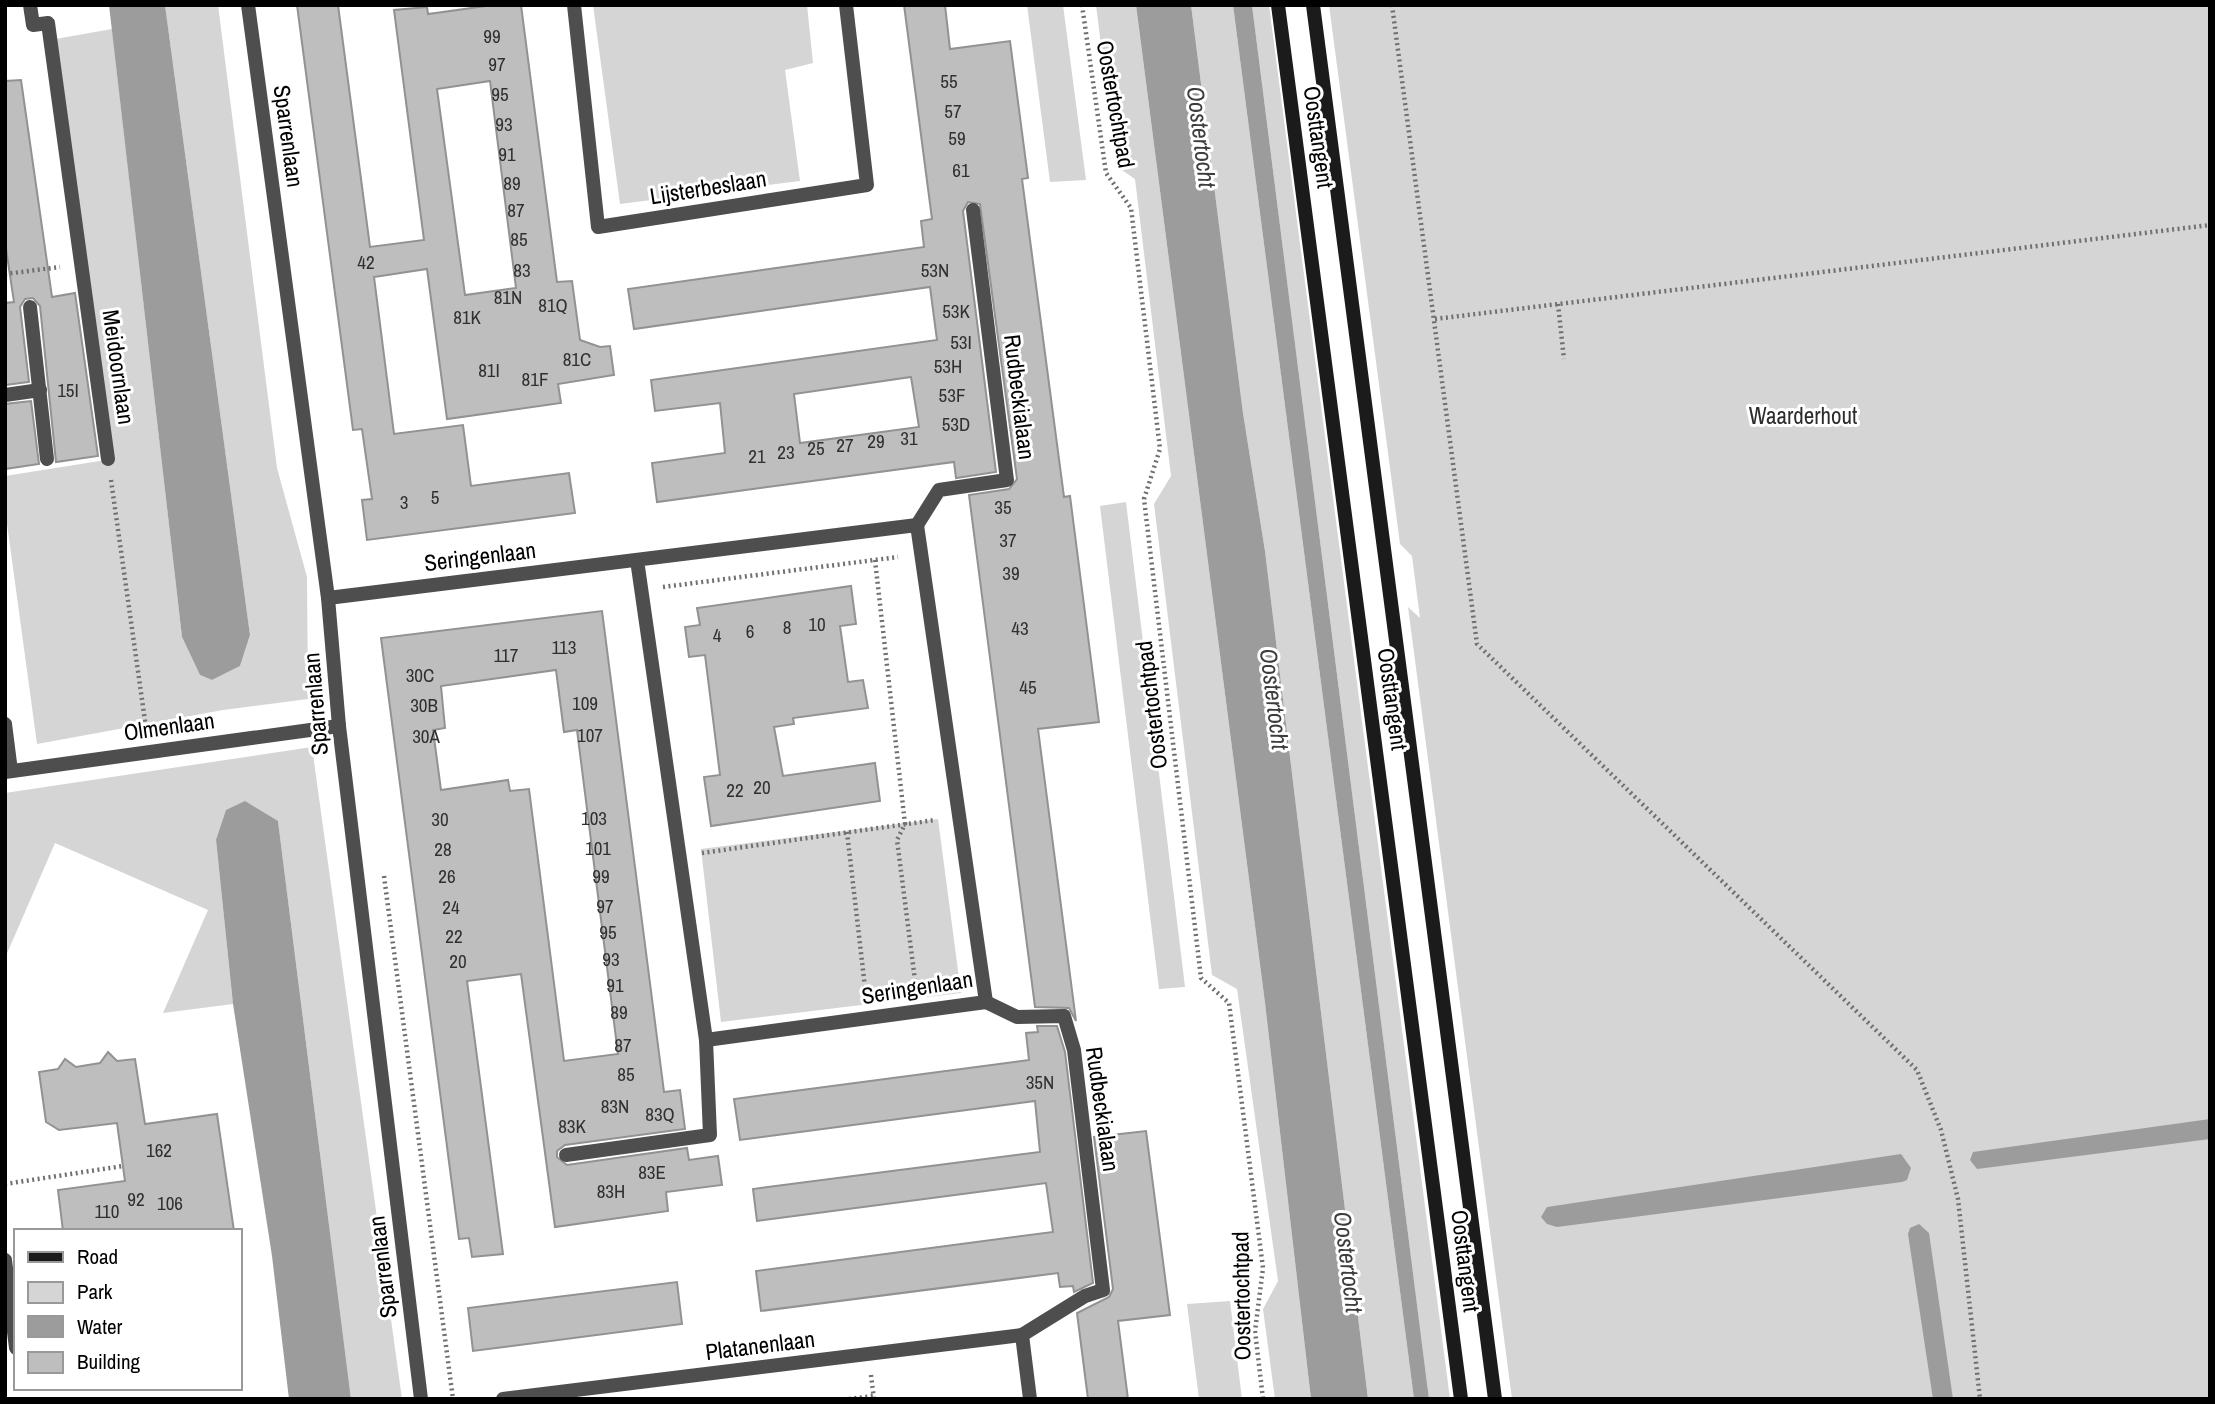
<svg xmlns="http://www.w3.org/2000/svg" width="2215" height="1404" font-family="'Archivo Narrow',sans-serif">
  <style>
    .green { fill: #d5d5d5 }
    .water { fill: #9c9c9c }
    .building { fill: #bebebe; stroke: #929292; stroke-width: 2; fill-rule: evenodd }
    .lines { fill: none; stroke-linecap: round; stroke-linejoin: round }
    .path { stroke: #707070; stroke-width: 4.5; stroke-dasharray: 2 3.5; stroke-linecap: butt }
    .service { stroke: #4e4e4e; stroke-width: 14 }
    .pedestrian { stroke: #4e4e4e; stroke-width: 14 }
    .minor { stroke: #4e4e4e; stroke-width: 14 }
    .secondary { stroke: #1b1b1b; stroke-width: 14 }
    .labels { text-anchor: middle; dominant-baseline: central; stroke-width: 6; stroke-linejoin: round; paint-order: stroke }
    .number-label { font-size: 19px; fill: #303030 }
    .street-label { font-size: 23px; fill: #000; stroke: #fff }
    .park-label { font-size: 23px; fill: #2c2c2c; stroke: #fff }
    .water-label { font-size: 24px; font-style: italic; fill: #3d3d3d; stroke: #fff }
  </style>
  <rect width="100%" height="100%" fill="#fff"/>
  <!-- green -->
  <g class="green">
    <path d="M 165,5 L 218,5 L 277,468 L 307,577 L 308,699 L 223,710 L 37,744 L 5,509 L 5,476 L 106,460 L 50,40 L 112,29 L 182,637 L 200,675 L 212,680 L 240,666 L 250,635 Z"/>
    <path d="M 593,5 L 807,5 L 813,63 L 785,70 L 800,181 L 620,204 Z"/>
    <path d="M 1027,5 L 1063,5 L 1086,180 L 1050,182 Z"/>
    <path d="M 1096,5 L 1136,5 L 1265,1003 L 1311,1399 L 1275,1399 L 1263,1309 L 1278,1281 L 1237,989 L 1212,975 L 1154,504 L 1171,476 L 1135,179 L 1116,166 Z"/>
    <path d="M 1191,5 L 1233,5 L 1414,1399 L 1368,1399 L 1265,551 L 1243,413 Z"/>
    <path d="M 1252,5 L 1269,5 L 1450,1399 L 1429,1399 Z"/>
    <path d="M 1329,5 L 2210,5 L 2210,1399 L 1512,1399 L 1408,607 L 1420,618 L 1412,556 L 1400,544 Z"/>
    <path d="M 1126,502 L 1185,987 L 1159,989 L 1100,506 Z"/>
    <path d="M 312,747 L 402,1399 L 351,1399 L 278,821 L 216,840 L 233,1004 L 163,1013 L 208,910 L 55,843 L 5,958 L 5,793 Z"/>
    <path d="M 938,819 L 961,993 L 721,1022 L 701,849 Z"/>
    <path d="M 1230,1301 L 1242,1399 L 1199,1399 L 1187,1304 Z"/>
  </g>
  <!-- water -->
  <g class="water">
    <path d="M 109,5 L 165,5 L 250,635 L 240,666 L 212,680 L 200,675 L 182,637 Z"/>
    <path d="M 1136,5 L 1191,5 L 1243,413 L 1265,551 L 1368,1399 L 1311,1399 L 1265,1003 Z"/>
    <path d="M 1233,5 L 1252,5 L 1429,1399 L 1414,1399 Z"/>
    <path d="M 245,801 L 278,821 L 351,1399 L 289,1399 L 272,1256 L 233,1004 L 216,840 L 226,810 Z"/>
    <path d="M 2210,1119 L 2210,1139 L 1977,1169 L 1970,1160 L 1973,1152 Z"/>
    <path d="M 1901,1154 L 1911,1168 L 1907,1180 L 1902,1182 L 1557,1227 L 1547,1224 L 1541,1217 L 1547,1207 Z"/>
    <path d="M 1919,1224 L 1929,1233 L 1953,1399 L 1933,1399 L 1908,1234 L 1910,1228 Z"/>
  </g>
  <!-- building -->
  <g class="building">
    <path d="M 297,5 L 338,5 L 370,247 L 424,240 L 394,10 L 427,7 L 428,14 L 493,5 L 521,5 L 557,282 L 572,281 L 580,340 L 600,347 L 610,346 L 614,375 L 558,384 L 561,403 L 447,419 L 427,269 L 374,277 L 394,434 L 463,425 L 471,486 L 569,473 L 575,513 L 367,540 L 362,500 L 372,499 L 362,429 L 353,430 ZM 490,81 L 516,288 L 465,295 L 437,89 Z"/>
    <path d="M 904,5 L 945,5 L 950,49 L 1010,41 L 1028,178 L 1022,179 L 1032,255 L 1064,497 L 1070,496 L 1099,722 L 1038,729 L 1076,1021 L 1069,1008 L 1035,1007 L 969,495 L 1009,489 L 1017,479 L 980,204 L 968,202 L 963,211 L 996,472 L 956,478 L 954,462 L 657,502 L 652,463 L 725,453 L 720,403 L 655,411 L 651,380 L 937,340 L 930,287 L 634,329 L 628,289 L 924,247 L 921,221 L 932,219 ZM 911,377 L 919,427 L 800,443 L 794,394 Z"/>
    <path d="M 21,80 L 52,297 L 75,293 L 98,456 L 56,462 L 40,306 L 33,298 L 25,299 L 20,307 L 29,382 L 5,385 L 5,303 L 14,302 L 5,242 L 5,81 Z"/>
    <path d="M 31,401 L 39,464 L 5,469 L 5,404 Z"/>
    <path d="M 851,586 L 856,624 L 840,626 L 848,682 L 863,680 L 868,708 L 793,718 L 794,724 L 774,727 L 783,776 L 875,763 L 880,801 L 711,826 L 704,777 L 720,775 L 705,655 L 689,657 L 685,627 L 700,625 L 697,608 Z"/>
    <path d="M 602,611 L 664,1092 L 680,1090 L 685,1129 L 565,1145 L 557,1151 L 557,1157 L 567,1165 L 687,1148 L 689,1160 L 718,1156 L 722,1185 L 666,1192 L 668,1211 L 555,1227 L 521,974 L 467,981 L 503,1254 L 472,1257 L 469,1238 L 459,1239 L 381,638 ZM 556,670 L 564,732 L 577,730 L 618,1054 L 564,1061 L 529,789 L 510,791 L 508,780 L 441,790 L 433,730 L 445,728 L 441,686 Z"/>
    <path d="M 1037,1026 L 1057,1026 L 1065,1052 L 1093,1283 L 1074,1292 L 1073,1286 L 1060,1287 L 1058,1273 L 761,1311 L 756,1271 L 1053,1232 L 1046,1183 L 757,1221 L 753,1189 L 1040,1152 L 1035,1101 L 740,1140 L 734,1099 L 1029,1060 L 1026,1033 L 1038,1032 Z"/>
    <path d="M 108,1052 L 117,1061 L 135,1059 L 145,1124 L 217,1114 L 234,1231 L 63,1231 L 58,1190 L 125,1181 L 117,1123 L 59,1130 L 46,1122 L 39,1072 L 58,1069 L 65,1059 L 76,1067 L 100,1063 Z"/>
    <path d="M 1146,1131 L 1170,1315 L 1118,1321 L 1128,1399 L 1088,1399 L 1077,1313 L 1109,1297 L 1113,1289 L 1094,1137 Z"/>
    <path d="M 677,1282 L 682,1324 L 473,1351 L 468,1308 Z"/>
  </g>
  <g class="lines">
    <!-- path -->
    <g class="path">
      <path d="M 1082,5 L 1106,173 L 1131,208 L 1160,449 L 1144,499 L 1201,978 L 1229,1003 L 1263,1268 L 1255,1331 L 1263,1399"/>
      <path d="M 1392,5 L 1477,644 L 1917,1070 L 1941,1130 L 1958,1199 L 1980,1399"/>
      <path d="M 5,274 L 60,267"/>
      <path d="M 1558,304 L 1564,359"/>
      <path d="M 1435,319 L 2210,225"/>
      <path d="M 111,480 L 146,728"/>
      <path d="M 875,560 L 905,824 L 897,840 L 916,988"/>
      <path d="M 663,587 L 898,557"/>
      <path d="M 847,832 L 866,996"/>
      <path d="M 702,853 L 935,820"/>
      <path d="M 384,876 L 453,1399"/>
      <path d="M 5,1184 L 123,1166"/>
      <path d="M 871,1375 L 874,1399"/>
      <path d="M 849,1399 L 873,1396"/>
    </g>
    <!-- service -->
    <g class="service">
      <path d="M 30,307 L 47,459"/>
      <path d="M 5,395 L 40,390"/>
      <path d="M 566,1155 L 710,1135 L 706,1040"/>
    </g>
    <!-- pedestrian -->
    <path class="pedestrian" d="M 30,5 L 33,25 L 48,23 L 108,459"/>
    <!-- minor -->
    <g class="minor">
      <path d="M 248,5 L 328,598 L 339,726 L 421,1399"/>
      <path d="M 574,5 L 598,227 L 867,185 L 846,5"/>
      <path d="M 917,525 L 939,490 L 1007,480 L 973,210"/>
      <path d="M 328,598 L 917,525 L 986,1002 L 706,1040 L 637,560"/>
      <path d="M 5,724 L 11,771"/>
      <path d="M 5,772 L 339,726"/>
      <path d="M 986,1002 L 1017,1017 L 1064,1016 L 1074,1050 L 1103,1290 L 1085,1296 L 1022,1335 L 1030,1399"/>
      <path d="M 5,1260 L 16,1348"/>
      <path d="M 503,1399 L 1022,1335"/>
    </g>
    <!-- secondary -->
    <g class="secondary">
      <path d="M 1278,5 L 1461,1399"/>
      <path d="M 1313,5 L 1495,1399"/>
    </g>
  </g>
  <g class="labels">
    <!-- number labels -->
    <g class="number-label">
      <text x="492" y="36">99</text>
      <text x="497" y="64">97</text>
      <text x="949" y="81">55</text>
      <text x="500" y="94">95</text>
      <text x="953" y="111">57</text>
      <text x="504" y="124">93</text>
      <text x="957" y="138">59</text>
      <text x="507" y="154">91</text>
      <text x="961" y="170">61</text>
      <text x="512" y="183">89</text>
      <text x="516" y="210">87</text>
      <text x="519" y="239">85</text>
      <text x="366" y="262">42</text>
      <text x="522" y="270">83</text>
      <text x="935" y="270">53N</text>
      <text x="508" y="297">81N</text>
      <text x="553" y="305">81Q</text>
      <text x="956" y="311">53K</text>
      <text x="467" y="317">81K</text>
      <text x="961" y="342">53I</text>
      <text x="577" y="359">81C</text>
      <text x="948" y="366">53H</text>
      <text x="489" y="370">81I</text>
      <text x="535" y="379">81F</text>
      <text x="68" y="390">15I</text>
      <text x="952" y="395">53F</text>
      <text x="956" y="424">53D</text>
      <text x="909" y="438">31</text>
      <text x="876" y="441">29</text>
      <text x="845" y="445">27</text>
      <text x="816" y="448">25</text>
      <text x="786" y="452">23</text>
      <text x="757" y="456">21</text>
      <text x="435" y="497">5</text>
      <text x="404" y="502">3</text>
      <text x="1003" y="507">35</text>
      <text x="1008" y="540">37</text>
      <text x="1011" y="573">39</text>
      <text x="817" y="624">10</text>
      <text x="787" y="627">8</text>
      <text x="1020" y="628">43</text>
      <text x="750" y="631">6</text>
      <text x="717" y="635">4</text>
      <text x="564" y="647">113</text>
      <text x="506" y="655">117</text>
      <text x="420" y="675">30C</text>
      <text x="1028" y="687">45</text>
      <text x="585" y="703">109</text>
      <text x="424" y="705">30B</text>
      <text x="590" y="735">107</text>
      <text x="426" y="736">30A</text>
      <text x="762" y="787">20</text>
      <text x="735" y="790">22</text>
      <text x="594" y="818">103</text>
      <text x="440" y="819">30</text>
      <text x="598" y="848">101</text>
      <text x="443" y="849">28</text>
      <text x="447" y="876">26</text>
      <text x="601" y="876">99</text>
      <text x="605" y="906">97</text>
      <text x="451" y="907">24</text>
      <text x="608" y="932">95</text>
      <text x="454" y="936">22</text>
      <text x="611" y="959">93</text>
      <text x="458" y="961">20</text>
      <text x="615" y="985">91</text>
      <text x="619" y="1012">89</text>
      <text x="623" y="1045">87</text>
      <text x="626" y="1074">85</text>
      <text x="1040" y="1082">35N</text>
      <text x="615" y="1106">83N</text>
      <text x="660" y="1114">83Q</text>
      <text x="572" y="1126">83K</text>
      <text x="159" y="1150">162</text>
      <text x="652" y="1172">83E</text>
      <text x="611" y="1191">83H</text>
      <text x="136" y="1199">92</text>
      <text x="170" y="1203">106</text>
      <text x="107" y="1211">110</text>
    </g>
    <!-- street labels -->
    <g class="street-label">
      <text transform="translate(1116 104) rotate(80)">Oostertochtpad</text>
      <text transform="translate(289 136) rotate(82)">Sparrenlaan</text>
      <text transform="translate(1319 137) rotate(82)">Oosttangent</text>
      <text transform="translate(708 187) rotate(-9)">Lijsterbeslaan</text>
      <text transform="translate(119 367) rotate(82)">Meidoornlaan</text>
      <text transform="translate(1020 397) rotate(83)">Rudbeckialaan</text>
      <text transform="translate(480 556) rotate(-7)">Seringenlaan</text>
      <text transform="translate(1393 699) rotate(82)">Oosttangent</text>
      <text transform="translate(315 704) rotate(-95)">Sparrenlaan</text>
      <text transform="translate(1151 705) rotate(-97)">Oostertochtpad</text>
      <text transform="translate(169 726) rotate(-8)">Olmenlaan</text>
      <text transform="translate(917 987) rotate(-9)">Seringenlaan</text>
      <text transform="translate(1103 1109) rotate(82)">Rudbeckialaan</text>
      <text transform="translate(1466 1261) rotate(83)">Oosttangent</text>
      <text transform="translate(382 1267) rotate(-97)">Sparrenlaan</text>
      <text transform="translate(1241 1296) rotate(-91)">Oostertochtpad</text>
      <text transform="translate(760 1345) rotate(-7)">Platanenlaan</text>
    </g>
    <!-- park labels -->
    <g class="park-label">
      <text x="1803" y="415">Waarderhout</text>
    </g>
    <!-- water labels -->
    <g class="water-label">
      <text transform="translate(1202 137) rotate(83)">Oostertocht</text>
      <text transform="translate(1275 699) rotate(83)">Oostertocht</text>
      <text transform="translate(1349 1262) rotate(83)">Oostertocht</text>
    </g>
  </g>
  <!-- border -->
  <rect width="2215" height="1404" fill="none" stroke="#000000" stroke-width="14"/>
  <!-- legend -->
  <rect x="14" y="1229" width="228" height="161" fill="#ffffff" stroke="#999999" stroke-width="2"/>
  <rect x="28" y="1252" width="35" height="10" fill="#1b1b1b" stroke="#999999" stroke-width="2"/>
  <text x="77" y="1264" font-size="21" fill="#000000">Road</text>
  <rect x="28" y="1282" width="35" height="21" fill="#d5d5d5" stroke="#999999" stroke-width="2"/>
  <text x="77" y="1299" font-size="21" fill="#000000">Park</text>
  <rect x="28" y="1316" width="35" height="21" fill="#9c9c9c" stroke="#999999" stroke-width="2"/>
  <text x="77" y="1334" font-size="21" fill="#000000">Water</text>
  <rect x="28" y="1352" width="35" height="21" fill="#bebebe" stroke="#999999" stroke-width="2"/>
  <text x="77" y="1369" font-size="21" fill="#000000">Building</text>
</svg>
